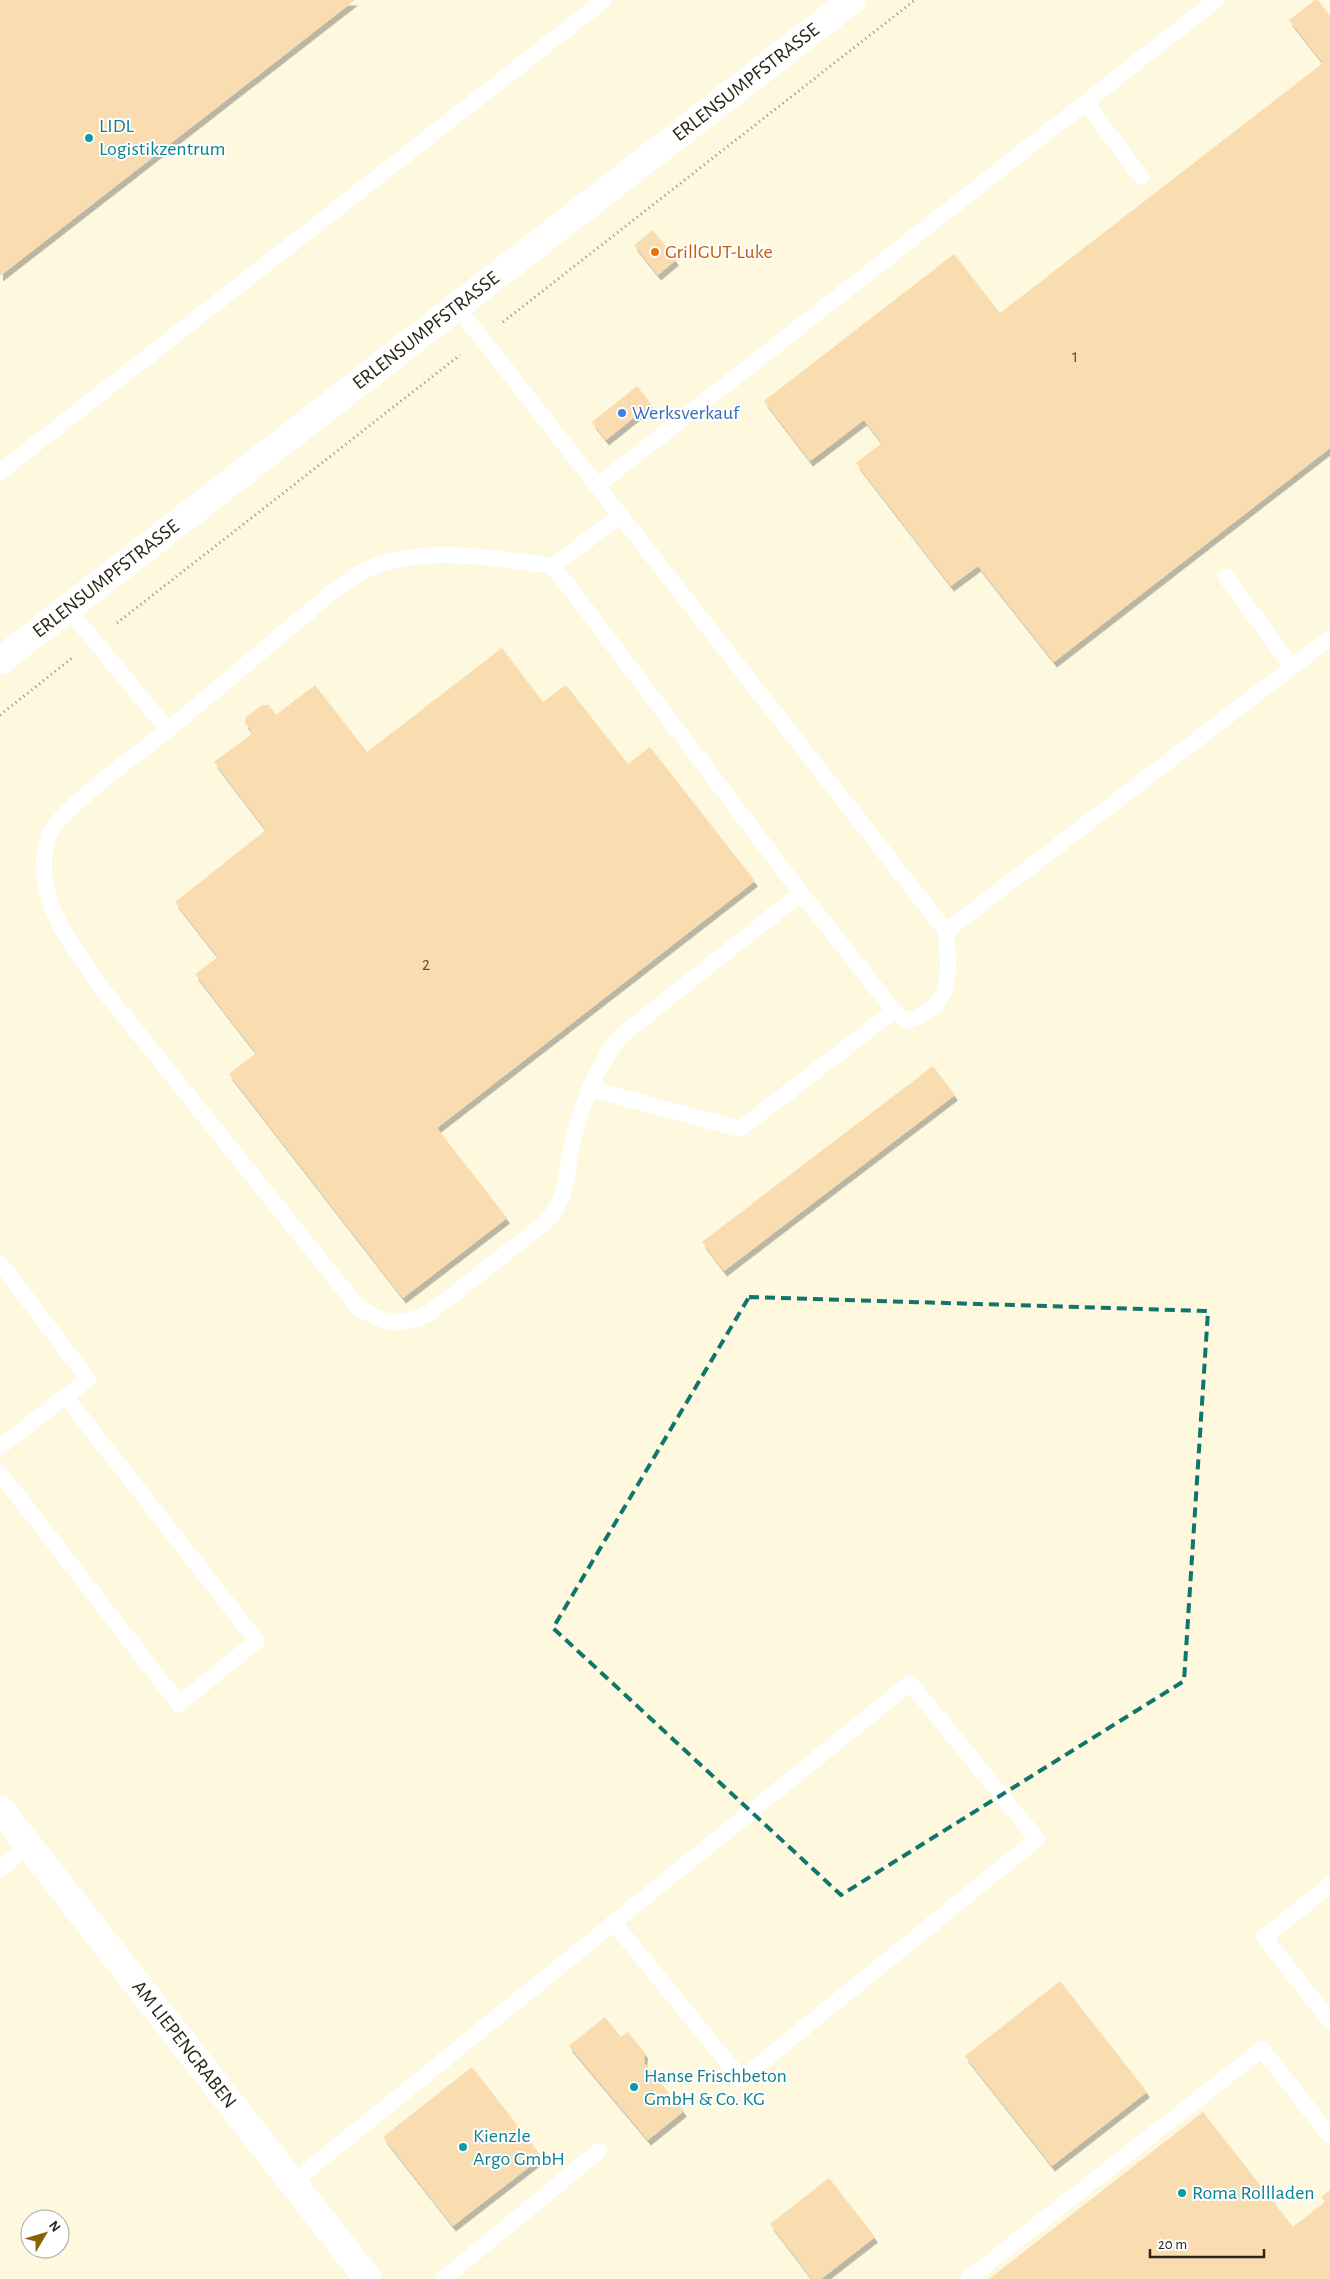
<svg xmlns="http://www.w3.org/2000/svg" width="1330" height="2279" font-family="'Alegreya Sans',sans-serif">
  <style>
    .building { fill: #fadcb1; filter: url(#shadow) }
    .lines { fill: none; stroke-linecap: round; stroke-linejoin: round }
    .path { stroke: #908c79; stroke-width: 3; stroke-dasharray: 1 4; stroke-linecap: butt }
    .lane { stroke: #fff; stroke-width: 16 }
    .street { stroke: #fff; stroke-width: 28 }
    .marked { fill: none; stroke: #0f766e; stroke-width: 4; stroke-dasharray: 10 6; stroke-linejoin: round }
    .culture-dot { fill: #0f9aa8; stroke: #fff; stroke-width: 2 }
    .food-dot { fill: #e8710a; stroke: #fff; stroke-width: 2 }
    .shop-dot { fill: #3f7fe0; stroke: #fff; stroke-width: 2 }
    .labels { text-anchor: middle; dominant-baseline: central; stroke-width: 4; stroke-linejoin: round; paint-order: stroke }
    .number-label { font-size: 18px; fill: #5c533f }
    .street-label { font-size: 20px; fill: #282519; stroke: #fff }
    .culture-label { font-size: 20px; fill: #0d838f; stroke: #fff; text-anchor: start }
    .food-label { font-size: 20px; fill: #c56008; stroke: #fff; text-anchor: start }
    .shop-label { font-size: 20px; fill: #366cbe; stroke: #fff; text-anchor: start }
  </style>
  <defs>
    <filter id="shadow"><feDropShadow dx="3" dy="5.5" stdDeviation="0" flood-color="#0004"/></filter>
  </defs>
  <rect width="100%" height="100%" fill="#fef8de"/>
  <!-- building -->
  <g class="building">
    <path d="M 0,0 L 355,0 L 0,276 Z"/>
    <path d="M 1315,0 L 1318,0 L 1330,16 L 1330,448 L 1054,662 L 978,566 L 951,586 L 856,463 L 882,443 L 864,420 L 810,461 L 764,401 L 954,254 L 1000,313 L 1323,63 L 1289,20 Z"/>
    <path d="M 653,230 L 676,260 L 658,275 L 634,245 Z"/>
    <path d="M 637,386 L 651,404 L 606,440 L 592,422 Z"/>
    <path d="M 502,648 L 543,702 L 566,685 L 628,764 L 650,747 L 755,881 L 437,1128 L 507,1218 L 403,1298 L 229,1074 L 256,1053 L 195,974 L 218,957 L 175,902 L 266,830 L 214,762 L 253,733 L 245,723 L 246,717 L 262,705 L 269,705 L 276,715 L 315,685 L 367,752 Z"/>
    <path d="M 933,1066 L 955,1095 L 724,1271 L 702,1242 Z"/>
    <path d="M 1060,1981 L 1147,2092 L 1052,2166 L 965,2056 Z"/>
    <path d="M 605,2017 L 621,2037 L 628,2032 L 645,2053 L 644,2063 L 684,2111 L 648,2140 L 569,2046 Z"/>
    <path d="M 472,2067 L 542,2157 L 453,2226 L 383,2137 Z"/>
    <path d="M 1203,2112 L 1293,2227 L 1325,2202 L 1321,2197 L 1330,2190 L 1330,2279 L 989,2279 Z"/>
    <path d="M 829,2178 L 875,2237 L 821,2279 L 812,2279 L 770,2224 Z"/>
  </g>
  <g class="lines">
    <!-- path -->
    <g class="path">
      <path d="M 503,322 L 915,0"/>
      <path d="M 117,623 L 460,355"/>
      <path d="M 0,715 L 72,658"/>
    </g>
    <!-- lane -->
    <g class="lane">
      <path d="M 1086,103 L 1141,177"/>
      <path d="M 457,307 L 946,931 L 1330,638"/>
      <path d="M 0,472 L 604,0"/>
      <path d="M 598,485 L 1216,0"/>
      <path d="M 553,566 L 621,515"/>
      <path d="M 1226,577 L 1292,667"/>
      <path d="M 68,609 L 168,730 C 143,750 58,810 49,836 C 28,893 73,948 104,991 L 359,1308 C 389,1325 396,1327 428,1314 L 546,1222 C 572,1192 564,1171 574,1136 C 583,1102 598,1063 621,1036 L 801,893 L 553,566 C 490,558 419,543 360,573 C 350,578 340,587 331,593 L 168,730"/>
      <path d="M 801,893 L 894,1011 L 907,1021 C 955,1006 949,973 946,931"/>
      <path d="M 591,1089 L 740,1129 L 894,1011"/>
      <path d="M 0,1263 L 88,1379 L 0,1447"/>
      <path d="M 0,1473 L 179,1704 L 257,1641 L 65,1396"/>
      <path d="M 0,1869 L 29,1846"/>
      <path d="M 1330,1885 L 1264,1937 L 1330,2021"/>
      <path d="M 292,2183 L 910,1683 L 1037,1839 L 741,2079 L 614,1923"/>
      <path d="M 443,2279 L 599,2151"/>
      <path d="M 968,2279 L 1262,2049 L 1330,2136"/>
    </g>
    <!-- street -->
    <g class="street">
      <path id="s1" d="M 0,661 L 852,0"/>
      <path id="s2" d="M 0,1809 L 368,2279"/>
    </g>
  </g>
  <!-- marked area -->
  <path class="marked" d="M 749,1297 L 1208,1311 L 1184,1681 L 841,1895 L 553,1628 Z"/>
  <!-- markers -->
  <g class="culture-dot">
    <circle cx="89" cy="138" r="5"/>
    <circle cx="634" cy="2087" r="5"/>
    <circle cx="463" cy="2147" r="5"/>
    <circle cx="1182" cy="2193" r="5"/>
  </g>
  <circle class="food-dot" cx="655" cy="252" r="5"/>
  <circle class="shop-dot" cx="622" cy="413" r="5"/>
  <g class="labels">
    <!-- number labels -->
    <g class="number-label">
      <text x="1075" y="357">1</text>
      <text x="426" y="965">2</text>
    </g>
    <!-- street labels -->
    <g class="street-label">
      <text stroke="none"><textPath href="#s1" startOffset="944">ERLENSUMPFSTRASSE</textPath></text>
      <text stroke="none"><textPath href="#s1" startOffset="539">ERLENSUMPFSTRASSE</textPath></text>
      <text stroke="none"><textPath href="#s1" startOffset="134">ERLENSUMPFSTRASSE</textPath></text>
      <text stroke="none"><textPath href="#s2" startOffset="299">AM LIEPENGRABEN</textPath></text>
    </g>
    <!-- culture labels -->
    <g class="culture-label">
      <text x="99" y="126">LIDL<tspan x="99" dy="23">Logistikzentrum</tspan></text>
      <text x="644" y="2076">Hanse Frischbeton<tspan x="644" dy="23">GmbH &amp; Co. KG</tspan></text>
      <text x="473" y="2136">Kienzle<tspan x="473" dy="23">Argo GmbH</tspan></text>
      <text x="1192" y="2193">Roma Rollladen</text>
    </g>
    <!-- food labels -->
    <g class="food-label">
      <text x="665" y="252">GrillGUT-Luke</text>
    </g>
    <!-- shop labels -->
    <g class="shop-label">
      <text x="632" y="413">Werksverkauf</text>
    </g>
  </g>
  <!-- north arrow -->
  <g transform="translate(45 2234) rotate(52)"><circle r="24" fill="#ffffff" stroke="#a9a8a3"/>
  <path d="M0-4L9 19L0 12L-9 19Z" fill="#8a6202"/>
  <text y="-8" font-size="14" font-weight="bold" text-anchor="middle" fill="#282519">N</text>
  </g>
  <!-- scale -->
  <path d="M1150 2249v8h114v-8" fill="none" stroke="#282519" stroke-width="2.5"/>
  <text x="1158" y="2249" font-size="15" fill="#282519" stroke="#ffffff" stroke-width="4" paint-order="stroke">20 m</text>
</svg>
